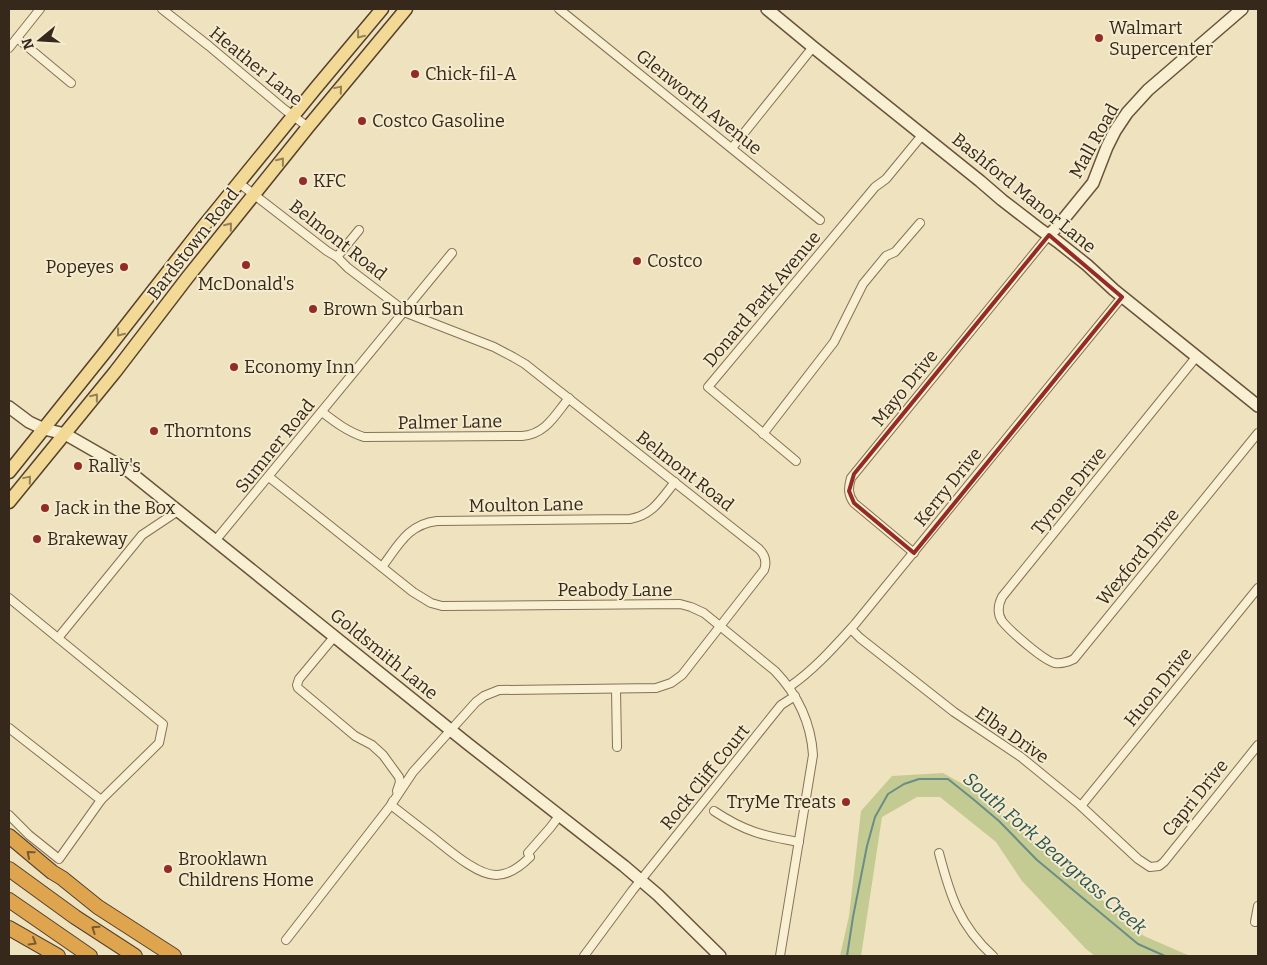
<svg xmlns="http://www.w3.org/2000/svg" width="1267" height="965" font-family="Bitter,serif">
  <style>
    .green { fill: #c3cb93 }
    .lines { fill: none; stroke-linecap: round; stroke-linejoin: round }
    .stream { stroke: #6a8d86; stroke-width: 2 }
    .street-casing { stroke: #867257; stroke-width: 10 }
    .secondary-casing { stroke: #68533b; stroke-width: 14 }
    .primary-casing { stroke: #54402c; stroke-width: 15 }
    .highway-casing { stroke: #54402c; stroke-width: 16 }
    .street { stroke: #f9efd2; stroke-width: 8 }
    .secondary { stroke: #f9efd2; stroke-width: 11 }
    .primary { stroke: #f2d996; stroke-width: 12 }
    .highway { stroke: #dfa54e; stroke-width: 14 }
    .oneway { stroke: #948159 }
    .oneway2 { stroke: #7a5b30 }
    .marked { fill: none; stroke: #952b27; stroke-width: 4; stroke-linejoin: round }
    .poi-dot { fill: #952b27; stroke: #f5ebce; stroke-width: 2 }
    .labels { text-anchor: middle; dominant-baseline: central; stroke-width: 4; stroke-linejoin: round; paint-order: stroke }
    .poi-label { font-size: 18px; fill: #36291c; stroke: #f5ebce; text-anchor: start }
    .street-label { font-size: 18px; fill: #36291c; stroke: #f5ebce }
    .water-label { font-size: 19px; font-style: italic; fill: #2b5654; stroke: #f5ebce }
  </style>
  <rect width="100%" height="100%" fill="#eee2bf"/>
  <!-- green -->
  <path class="green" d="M 943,773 L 977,792 L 1144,936 L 1190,956 L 1095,956 L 1086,949 L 1022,881 L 996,842 L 940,797 L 917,797 L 882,817 L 861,956 L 840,956 L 849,916 L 861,811 L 892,776 Z"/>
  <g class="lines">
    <!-- stream -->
    <path class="stream" d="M 847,956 L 853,917 L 867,846 L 875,817 L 888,794 L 904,784 L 919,779 L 948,779 L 973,799 L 999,821 L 1037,860 L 1138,944 L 1165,956"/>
    <defs>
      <g id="street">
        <path d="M 162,9 L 209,46 L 284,109 L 308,127"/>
        <path d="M 559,9 L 820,220"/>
        <path d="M 17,38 L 71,83"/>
        <path d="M 9,48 L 40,9"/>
        <path d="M 732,148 L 813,47"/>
        <path d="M 239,183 L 327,251 L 337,257 L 348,268 L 398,306 L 404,312 L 494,347 L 513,357 L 525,364 L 759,549 C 765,555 767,562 764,570 L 682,675 L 671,683 L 656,688 L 499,690 L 484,696 L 476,702 L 413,772 L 391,805 L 286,940"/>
        <path d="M 337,257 L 359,230"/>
        <path d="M 1197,356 L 1002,597 C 998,605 997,613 1002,621 C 1010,631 1044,661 1055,663 C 1062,664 1068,662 1074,659 L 1258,433"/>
        <path d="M 322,412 C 335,422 348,432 364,437 L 522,436 C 546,434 555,415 569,398"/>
        <path d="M 763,434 L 834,342 L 863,284 L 886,256 L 895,252 L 920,223"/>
        <path d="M 796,461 L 708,387 L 875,187 L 886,179 L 923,134"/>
        <path d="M 269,477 L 413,592 L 431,603 L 442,606 L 680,604 L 691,607 L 704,613 L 775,671 C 797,694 811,723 813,755 L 780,956"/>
        <path d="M 215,541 L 452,253"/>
        <path d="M 914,553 L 854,503 C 848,495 848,488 851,478 L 1049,235"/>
        <path d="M 382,567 C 398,546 408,524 437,521 L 630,519 C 653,515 661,499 675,482"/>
        <path d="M 9,598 L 163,724 L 159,743 L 101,800 L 59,859 L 29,835 L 9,815"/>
        <path d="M 851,629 L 860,638 L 954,712 L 1021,757 L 1081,806 L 1138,859 L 1150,867 L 1159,866 L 1164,862 L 1258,745"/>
        <path d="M 334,637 L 299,679 L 297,685 L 298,688 L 355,736 L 372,745 L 383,755 L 399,777 L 400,782 L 397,791"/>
        <path d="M 58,638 L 142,535 L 178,511"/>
        <path d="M 789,687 C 814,670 835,646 855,624 L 1122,297"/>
        <path d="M 616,689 L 617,747"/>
        <path d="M 9,728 L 101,800"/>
        <path d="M 393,801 L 391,805 C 404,815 417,825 431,836 C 447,848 476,875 496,875 C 509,875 521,866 530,857 L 528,853 L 550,828 L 559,816"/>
        <path d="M 1081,806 L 1258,588"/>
        <path d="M 714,811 C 744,831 763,836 799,842"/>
        <path d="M 939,853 C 950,895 959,925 993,956"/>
        <path d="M 1255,922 L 1258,906"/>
        <path d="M 584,956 L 632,891 L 781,705 L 795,696"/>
      </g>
      <g id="secondary">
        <path d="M 767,9 L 813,47 L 980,181 L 1002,200 L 1041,230 L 1058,242 L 1087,265 L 1114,290 L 1258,406"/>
        <path d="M 1049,235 L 1058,226 L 1093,183 L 1107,147 L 1115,131 L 1127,113 L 1148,90 L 1242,9"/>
        <path d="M 9,407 L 29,422 L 44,429 L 65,434 L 126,469 L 468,744 L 624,866 L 658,895 L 720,956"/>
      </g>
      <g id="primary">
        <path d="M 9,472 L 106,351 L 202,228 L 315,89 L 382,9"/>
        <path d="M 9,502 L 115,372 L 187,278 L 308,127 L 406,9"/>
      </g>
      <g id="highway">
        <path d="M 9,836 L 52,872 L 62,878 L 98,907 L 174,956"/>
        <path d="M 9,869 L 75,917 L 135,956"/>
        <path d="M 9,900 L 90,956"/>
        <path d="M 9,928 L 58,956"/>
      </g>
    </defs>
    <!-- street casing -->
    <use href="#street" class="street-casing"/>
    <!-- secondary casing -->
    <use href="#secondary" class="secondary-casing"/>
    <!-- primary casing -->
    <use href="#primary" class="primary-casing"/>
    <!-- highway casing -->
    <use href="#highway" class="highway-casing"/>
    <!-- street -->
    <use href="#street" class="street"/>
    <!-- secondary -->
    <use href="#secondary" class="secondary"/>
    <!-- primary -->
    <use href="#primary" class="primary"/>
    <!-- highway -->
    <use href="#highway" class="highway"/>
  </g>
  <!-- one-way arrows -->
  <defs><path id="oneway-chevron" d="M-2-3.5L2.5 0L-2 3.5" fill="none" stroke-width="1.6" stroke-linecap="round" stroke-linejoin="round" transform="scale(1.25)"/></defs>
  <g class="oneway">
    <use href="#oneway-chevron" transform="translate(360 35) rotate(129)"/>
    <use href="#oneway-chevron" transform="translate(339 89) rotate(-50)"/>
    <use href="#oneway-chevron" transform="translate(281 161) rotate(-51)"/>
    <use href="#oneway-chevron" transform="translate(229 226) rotate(-51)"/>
    <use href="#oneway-chevron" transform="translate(120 333) rotate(128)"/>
    <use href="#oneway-chevron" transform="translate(95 397) rotate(-51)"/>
    <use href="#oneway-chevron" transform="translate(28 479) rotate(-50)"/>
  </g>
  <g class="oneway2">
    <use href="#oneway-chevron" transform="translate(30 854) rotate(-140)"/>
    <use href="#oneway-chevron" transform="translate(95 929) rotate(-146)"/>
    <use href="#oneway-chevron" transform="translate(33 942) rotate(30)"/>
  </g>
  <!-- marked area -->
  <path class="marked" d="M 1049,235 L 1122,297 L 914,553 L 854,503 L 849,491 L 854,474 Z"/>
  <!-- markers -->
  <g class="poi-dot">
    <circle cx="1099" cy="38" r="5"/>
    <circle cx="415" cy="74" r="5"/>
    <circle cx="362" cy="121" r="5"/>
    <circle cx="303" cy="181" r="5"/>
    <circle cx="637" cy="261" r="5"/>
    <circle cx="246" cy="265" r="5"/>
    <circle cx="124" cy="267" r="5"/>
    <circle cx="313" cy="309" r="5"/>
    <circle cx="234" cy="367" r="5"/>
    <circle cx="154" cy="431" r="5"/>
    <circle cx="78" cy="466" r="5"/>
    <circle cx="45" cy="508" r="5"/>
    <circle cx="37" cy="539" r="5"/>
    <circle cx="846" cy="802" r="5"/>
    <circle cx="168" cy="869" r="5"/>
  </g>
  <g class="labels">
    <!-- poi labels -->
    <g class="poi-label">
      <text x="1109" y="28">Walmart<tspan x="1109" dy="21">Supercenter</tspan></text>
      <text x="425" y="74">Chick-fil-A</text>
      <text x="372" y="121">Costco Gasoline</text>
      <text x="313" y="181">KFC</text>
      <text x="647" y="261">Costco</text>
      <text x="114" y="267" text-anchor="end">Popeyes</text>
      <text x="246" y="284" text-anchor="middle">McDonald's</text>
      <text x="323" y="309">Brown Suburban</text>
      <text x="244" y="367">Economy Inn</text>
      <text x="164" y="431">Thorntons</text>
      <text x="88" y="466">Rally's</text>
      <text x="55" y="508">Jack in the Box</text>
      <text x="47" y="539">Brakeway</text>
      <text x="836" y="802" text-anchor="end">TryMe Treats</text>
      <text x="178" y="859">Brooklawn<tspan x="178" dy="21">Childrens Home</tspan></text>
    </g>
    <!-- street labels -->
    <g class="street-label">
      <text transform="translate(256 66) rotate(39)">Heather Lane</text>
      <text transform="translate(699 102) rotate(39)">Glenworth Avenue</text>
      <text transform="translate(1094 141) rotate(-61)">Mall Road</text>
      <text transform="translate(1024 193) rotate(39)">Bashford Manor Lane</text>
      <text transform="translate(338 240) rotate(38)">Belmont Road</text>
      <text transform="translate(193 244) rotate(-52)">Bardstown Road</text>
      <text transform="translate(762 299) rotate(-50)">Donard Park Avenue</text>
      <text transform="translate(905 388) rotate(-51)">Mayo Drive</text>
      <text transform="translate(450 422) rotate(-1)">Palmer Lane</text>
      <text transform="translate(275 446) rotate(-51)">Sumner Road</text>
      <text transform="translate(685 471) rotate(38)">Belmont Road</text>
      <text transform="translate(948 487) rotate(-51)">Kerry Drive</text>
      <text transform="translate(1069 491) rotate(-51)">Tyrone Drive</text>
      <text transform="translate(526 505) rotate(-1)">Moulton Lane</text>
      <text transform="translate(1138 557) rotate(-51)">Wexford Drive</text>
      <text x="615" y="590">Peabody Lane</text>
      <text transform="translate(384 654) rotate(39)">Goldsmith Lane</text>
      <text transform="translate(1158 687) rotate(-51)">Huon Drive</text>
      <text transform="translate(1012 735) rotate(35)">Elba Drive</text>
      <text transform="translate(705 777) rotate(-51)">Rock Cliff Court</text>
      <text transform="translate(1195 798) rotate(-51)">Capri Drive</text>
    </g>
    <!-- water labels -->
    <g class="water-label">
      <text transform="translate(1055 853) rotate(41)">South Fork Beargrass Creek</text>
    </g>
  </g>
  <!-- border -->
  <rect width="1267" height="965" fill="none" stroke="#36291c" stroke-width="20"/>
  <!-- north arrow -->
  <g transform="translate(40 40) rotate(252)" stroke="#f5ebce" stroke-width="4" paint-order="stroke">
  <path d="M0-4L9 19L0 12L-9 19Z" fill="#36291c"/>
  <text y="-8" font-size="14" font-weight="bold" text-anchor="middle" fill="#36291c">N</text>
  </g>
</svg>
